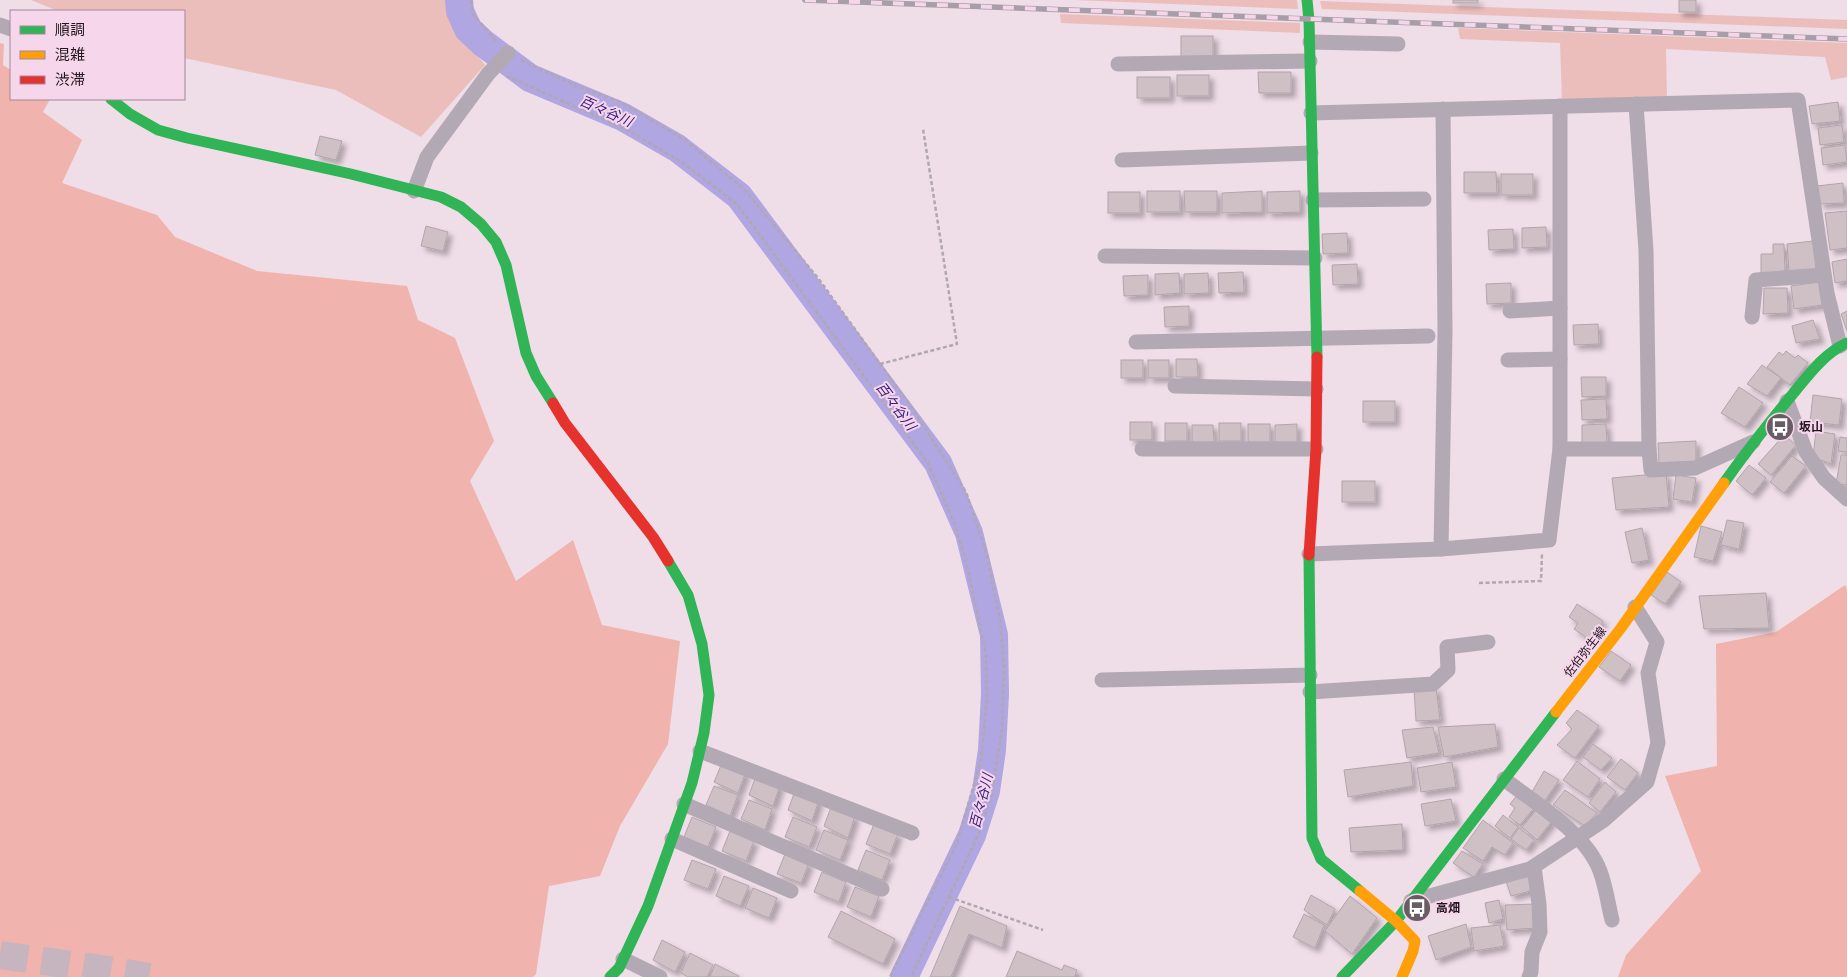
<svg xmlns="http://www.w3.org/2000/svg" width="1847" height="977" font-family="Arial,'Noto Sans JP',sans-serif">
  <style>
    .green { fill: #ebbebb }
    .forest { fill: #f0b3ad }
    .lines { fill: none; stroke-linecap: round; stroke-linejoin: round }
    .river { stroke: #b0a6e2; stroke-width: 28 }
    .building { fill: #cfc0c6; stroke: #b3a4aa; filter: url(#shadow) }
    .highway-tunnel { stroke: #c6b5bf; stroke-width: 28; stroke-dasharray: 28 14; stroke-linecap: butt }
    .path { stroke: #b0a7b1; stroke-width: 2.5; stroke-dasharray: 4 2.5; stroke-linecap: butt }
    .street { stroke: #b2a9b4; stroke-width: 15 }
    .fast { stroke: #30b455; stroke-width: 11 }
    .slow { stroke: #ff9f0a; stroke-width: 11 }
    .jam { stroke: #e5322d; stroke-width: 11 }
    .rail-casing { stroke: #a89ea8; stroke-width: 5.5 }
    .rail { stroke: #f6d6ea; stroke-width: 4; stroke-dasharray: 11; stroke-linecap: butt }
    .labels { text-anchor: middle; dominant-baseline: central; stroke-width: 4; stroke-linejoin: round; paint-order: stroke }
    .poi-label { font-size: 12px; font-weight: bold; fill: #21161d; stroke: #f6d6ea; text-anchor: start }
    .street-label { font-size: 12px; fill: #21161d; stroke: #f6d6ea }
    .water-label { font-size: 14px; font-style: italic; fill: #392281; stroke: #f6d6ea }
  </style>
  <defs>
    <filter id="shadow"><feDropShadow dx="4.5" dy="4.5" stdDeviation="2.5" flood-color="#0004"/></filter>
  </defs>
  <rect width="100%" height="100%" fill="#efdde8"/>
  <!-- green -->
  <g class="green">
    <path d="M 31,0 L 447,0 L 454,25 L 485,65 L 421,137 L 336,90 L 184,58 L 184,11 L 58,11 Z"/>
    <path d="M 1073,0 L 1297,0 L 1298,9 Z"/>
    <path d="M 1320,1 L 1847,20 L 1847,29 L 1322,9 Z"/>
    <path d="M 1060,14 L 1300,23 L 1300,33 L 1061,23 Z"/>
    <path d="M 1458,28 L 1847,43 L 1847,77 L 1831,80 L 1825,57 L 1666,49 L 1667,98 L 1562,102 L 1560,43 L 1460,39 Z"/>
  </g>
  <!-- forest -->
  <g class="forest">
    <path d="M 0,43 L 4,44 L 3,65 L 11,70 L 11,99 L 50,99 L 43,112 L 82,140 L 62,183 L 157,215 L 175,237 L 257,271 L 407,286 L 418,320 L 455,338 L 494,441 L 470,481 L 516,581 L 573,540 L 602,625 L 680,641 L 668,744 L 620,826 L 600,876 L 549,886 L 536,974 L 533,977 L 0,977 Z"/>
    <path d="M 1845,585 L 1847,589 L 1847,977 L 1618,977 L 1626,955 L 1701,871 L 1665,776 L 1717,766 L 1716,644 L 1776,632 Z"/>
  </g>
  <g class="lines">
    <!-- river -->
    <path class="river" d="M 459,0 L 460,11 L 468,29 L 483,43 L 530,78 L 623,117 L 677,148 L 739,196 L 938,463 L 969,533 L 994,635 L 995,694 L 992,750 L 986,791 L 972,835 L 904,977"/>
  </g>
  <!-- building -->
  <g class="building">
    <rect x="1453" y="0" width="25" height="3"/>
    <rect x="1679" y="0" width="17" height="12"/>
    <rect x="1181" y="36" width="32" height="21"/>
    <path d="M 1258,72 L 1291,72 L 1291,93 L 1259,93 Z"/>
    <rect x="1177" y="75" width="32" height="21"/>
    <rect x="1137" y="77" width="33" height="21"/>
    <path d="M 1838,102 L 1840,121 L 1812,124 L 1809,106 Z"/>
    <path d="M 1842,125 L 1844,142 L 1820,145 L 1818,128 Z"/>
    <path d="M 320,136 L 342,141 L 336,160 L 315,155 Z"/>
    <path d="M 1845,145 L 1847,162 L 1823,165 L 1821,148 Z"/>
    <path d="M 1464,172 L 1496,172 L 1497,193 L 1464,193 Z"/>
    <rect x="1501" y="174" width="32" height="21"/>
    <path d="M 1843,183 L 1844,203 L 1820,204 L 1817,186 Z"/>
    <rect x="1147" y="191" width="33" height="21"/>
    <path d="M 1184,191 L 1217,191 L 1217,212 L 1185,212 Z"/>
    <path d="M 1262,191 L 1262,212 L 1222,213 L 1222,193 Z"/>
    <path d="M 1300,191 L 1300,212 L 1267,213 L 1267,192 Z"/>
    <rect x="1108" y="192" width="32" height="21"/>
    <path d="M 1847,211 L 1847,248 L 1830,250 L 1825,213 Z"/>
    <path d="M 426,226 L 448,232 L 443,251 L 421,246 Z"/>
    <path d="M 1546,227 L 1547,247 L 1522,248 L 1522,228 Z"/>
    <path d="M 1513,229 L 1514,249 L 1489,250 L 1488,230 Z"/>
    <path d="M 1347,233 L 1348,253 L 1323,254 L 1322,234 Z"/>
    <path d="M 1813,241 L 1816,269 L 1789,271 L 1787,244 Z"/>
    <path d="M 1773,244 L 1784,244 L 1785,272 L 1761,273 L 1761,254 L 1773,254 Z"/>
    <path d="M 1847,259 L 1847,281 L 1835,283 L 1832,262 Z"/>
    <path d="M 1357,264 L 1358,284 L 1333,285 L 1332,265 Z"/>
    <path d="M 1243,272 L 1244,292 L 1219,293 L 1218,273 Z"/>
    <path d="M 1179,273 L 1180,293 L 1155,295 L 1155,274 Z"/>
    <path d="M 1208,273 L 1209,293 L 1184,294 L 1184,274 Z"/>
    <path d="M 1148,275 L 1148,295 L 1124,296 L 1123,276 Z"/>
    <path d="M 1819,282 L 1822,305 L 1794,309 L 1791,286 Z"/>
    <path d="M 1511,283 L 1511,303 L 1487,304 L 1486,284 Z"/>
    <path d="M 1764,288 L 1787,288 L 1788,313 L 1763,314 Z"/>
    <path d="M 1189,306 L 1189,326 L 1165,327 L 1164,307 Z"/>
    <path d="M 1847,311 L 1847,331 L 1841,314 Z"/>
    <path d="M 1813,320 L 1820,339 L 1796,343 L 1792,326 Z"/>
    <path d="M 1598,324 L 1599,344 L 1574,345 L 1573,325 Z"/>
    <path d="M 1786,351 L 1795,358 L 1798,355 L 1808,363 L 1790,385 L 1767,367 L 1779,352 L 1783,355 Z"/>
    <path d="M 1176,359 L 1197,359 L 1198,377 L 1176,377 Z"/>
    <rect x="1121" y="360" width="22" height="18"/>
    <rect x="1148" y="360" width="21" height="18"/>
    <path d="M 1762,365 L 1781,378 L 1767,396 L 1747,384 Z"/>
    <path d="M 1581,377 L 1606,377 L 1606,396 L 1582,397 Z"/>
    <path d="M 1739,387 L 1763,403 L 1745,427 L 1721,413 Z"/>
    <path d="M 1813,395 L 1842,399 L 1839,425 L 1810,422 Z"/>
    <path d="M 1606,399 L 1607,419 L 1582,420 L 1581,400 Z"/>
    <rect x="1363" y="401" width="32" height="21"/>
    <rect x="1130" y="422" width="22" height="18"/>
    <rect x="1165" y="423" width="22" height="18"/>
    <rect x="1219" y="423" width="22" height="18"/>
    <rect x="1248" y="424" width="22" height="18"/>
    <path d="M 1297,424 L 1297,442 L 1275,442 L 1275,425 Z"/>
    <path d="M 1606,424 L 1607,444 L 1582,445 L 1582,425 Z"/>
    <path d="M 1192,425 L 1213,425 L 1214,442 L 1192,442 Z"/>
    <path d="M 1816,431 L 1835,434 L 1831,464 L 1813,457 Z"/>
    <path d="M 1784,435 L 1796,445 L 1771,475 L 1758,464 Z"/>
    <path d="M 1840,437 L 1847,438 L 1847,452 L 1838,451 Z"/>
    <path d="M 1696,441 L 1696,463 L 1659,464 L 1658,443 Z"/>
    <path d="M 1841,455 L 1847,455 L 1847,485 L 1836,484 Z"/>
    <path d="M 1792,456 L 1806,466 L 1784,493 L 1770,482 Z"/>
    <path d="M 1749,465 L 1766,478 L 1752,495 L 1736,481 Z"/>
    <path d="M 1666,473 L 1669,507 L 1616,510 L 1612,478 Z"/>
    <path d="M 1676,475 L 1696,478 L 1692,502 L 1673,499 Z"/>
    <rect x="1342" y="481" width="33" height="21"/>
    <path d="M 1727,520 L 1744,523 L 1739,549 L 1721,545 Z"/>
    <path d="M 1701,526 L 1722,532 L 1713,561 L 1694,557 Z"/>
    <path d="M 1642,528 L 1649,560 L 1632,563 L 1625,532 Z"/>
    <path d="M 1667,572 L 1681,582 L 1665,604 L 1651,595 Z"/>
    <path d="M 1766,593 L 1769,628 L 1704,629 L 1699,596 Z"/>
    <path d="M 1577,604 L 1603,621 L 1590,640 L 1574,629 L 1578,623 L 1569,617 Z"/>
    <path d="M 1611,651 L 1631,665 L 1620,681 L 1599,667 Z"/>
    <path d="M 1436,687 L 1440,720 L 1416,721 L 1414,689 Z"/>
    <path d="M 1577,710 L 1599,726 L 1575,758 L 1557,745 L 1572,729 L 1566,723 Z"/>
    <path d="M 1495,724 L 1498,747 L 1444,757 L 1438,727 Z"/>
    <path d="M 1433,727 L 1439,753 L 1407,758 L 1402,730 Z"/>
    <path d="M 1593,744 L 1612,758 L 1601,770 L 1583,757 Z"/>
    <path d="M 1621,759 L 1638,773 L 1625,790 L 1607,777 Z"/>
    <path d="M 1577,761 L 1600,779 L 1588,797 L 1563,780 Z"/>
    <path d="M 1411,762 L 1413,786 L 1348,797 L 1344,770 Z"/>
    <path d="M 1452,762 L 1456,787 L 1421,792 L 1417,768 Z"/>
    <path d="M 722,763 L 746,772 L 738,793 L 714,782 Z"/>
    <path d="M 1544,771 L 1559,780 L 1544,802 L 1532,792 Z"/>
    <path d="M 756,776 L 780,785 L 773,806 L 749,795 Z"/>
    <path d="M 1605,782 L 1616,792 L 1600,812 L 1589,803 Z"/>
    <path d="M 714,786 L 738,795 L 730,816 L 706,805 Z"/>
    <path d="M 1565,790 L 1597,813 L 1585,826 L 1553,805 Z"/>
    <path d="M 795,791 L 819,800 L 812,821 L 788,810 Z"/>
    <path d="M 1518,794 L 1535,807 L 1520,825 L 1509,817 L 1515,808 L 1510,804 Z"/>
    <path d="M 1451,799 L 1456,821 L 1425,826 L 1421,804 Z"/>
    <path d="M 749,800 L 772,809 L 765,830 L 741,819 Z"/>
    <path d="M 831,807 L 855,816 L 848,838 L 824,826 Z"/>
    <path d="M 1538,808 L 1553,820 L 1537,840 L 1522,827 Z"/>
    <path d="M 1503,815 L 1518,827 L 1510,838 L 1495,826 Z"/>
    <path d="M 692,817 L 716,827 L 708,847 L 684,837 Z"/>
    <path d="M 793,817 L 817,827 L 809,847 L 785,837 Z"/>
    <path d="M 1483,820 L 1513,843 L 1505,855 L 1492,847 L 1483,861 L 1463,848 Z"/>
    <path d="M 874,824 L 898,834 L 890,854 L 866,844 Z"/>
    <path d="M 1402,824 L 1403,850 L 1351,852 L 1349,828 Z"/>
    <path d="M 1519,828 L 1534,840 L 1526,850 L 1511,839 Z"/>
    <path d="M 824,830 L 848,840 L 840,860 L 816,850 Z"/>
    <path d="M 730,831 L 754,841 L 746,861 L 722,851 Z"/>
    <path d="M 866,850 L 890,860 L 882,880 L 858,870 Z"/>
    <path d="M 1462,851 L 1483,864 L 1474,877 L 1453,863 Z"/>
    <path d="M 785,854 L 809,863 L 801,883 L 777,874 Z"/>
    <path d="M 692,860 L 716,869 L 708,889 L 684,880 Z"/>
    <path d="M 1529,871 L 1534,890 L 1511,896 L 1505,878 Z"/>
    <path d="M 822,872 L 846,882 L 839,902 L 814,892 Z"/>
    <path d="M 724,876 L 749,886 L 740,906 L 716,896 Z"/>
    <path d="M 855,887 L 879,896 L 871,917 L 847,907 Z"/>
    <path d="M 753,888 L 777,898 L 769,918 L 745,908 Z"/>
    <path d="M 1311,895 L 1335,909 L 1327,925 L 1304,910 Z"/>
    <path d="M 1350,896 L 1377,918 L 1352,954 L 1325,931 Z"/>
    <path d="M 1499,900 L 1503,919 L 1489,923 L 1485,903 Z"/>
    <path d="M 1534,904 L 1536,928 L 1507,930 L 1505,905 Z"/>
    <path d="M 960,906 L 1007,926 L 1002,948 L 969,934 L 951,977 L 930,977 Z"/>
    <path d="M 841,911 L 895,939 L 883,964 L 828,937 Z"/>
    <path d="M 1304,914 L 1324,925 L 1315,948 L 1293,937 Z"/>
    <path d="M 1466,924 L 1471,947 L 1436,960 L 1428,936 Z"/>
    <path d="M 1500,925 L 1504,946 L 1474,951 L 1471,928 Z"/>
    <path d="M 662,940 L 685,952 L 675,972 L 653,960 Z"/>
    <path d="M 1017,951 L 1062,970 L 1064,965 L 1077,970 L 1075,976 L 1078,977 L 1006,977 Z"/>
    <path d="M 690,953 L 713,965 L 707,977 L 688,977 L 681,973 Z"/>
    <path d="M 715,964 L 739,976 L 738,977 L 710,977 Z"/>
  </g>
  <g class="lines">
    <!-- highway-tunnel -->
    <path class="highway-tunnel" d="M 0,955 L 109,970 L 149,977"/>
    <!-- path -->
    <g class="path">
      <path d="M 471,0 L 473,14 L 497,42"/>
      <path d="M 521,60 L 577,86 L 621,102 L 686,141 L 744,189 L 818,278 L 914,411 L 966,492 L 987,555 L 1000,620 L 1004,667 L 1002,729 L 991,798 L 979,833 L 911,977"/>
      <path d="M 507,76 L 629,131 L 680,161 L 737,204 L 928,463 L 954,522 L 966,561 L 986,654 L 987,699 L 981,760 L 957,843 L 890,977"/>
      <path d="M 880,364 L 957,344 L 923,129"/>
      <path d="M 1479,583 L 1541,581 L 1542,554"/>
      <path d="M 949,897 L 1043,930"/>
    </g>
    <!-- street -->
    <g class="street">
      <path d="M 0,25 L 11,29"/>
      <path d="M 1310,42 L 1398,44"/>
      <path d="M 1118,64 L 1310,61"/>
      <path d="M 1636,104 L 1646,251 L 1649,449"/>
      <path d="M 1560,106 L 1560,449"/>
      <path d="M 1311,113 L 1798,100 L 1827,293 L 1840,346"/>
      <path d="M 1122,160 L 1311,153"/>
      <path d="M 414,191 L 427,157 L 488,74 L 508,53"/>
      <path d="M 1313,200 L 1424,199"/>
      <path d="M 1105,256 L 1315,258"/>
      <path d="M 1510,311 L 1560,308"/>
      <path d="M 1752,317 L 1756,280 L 1824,275"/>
      <path d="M 1136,342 L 1428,336"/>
      <path d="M 1508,360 L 1560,359"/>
      <path d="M 1175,386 L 1316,389"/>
      <path d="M 1787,401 L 1806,452 L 1824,478 L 1847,499"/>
      <path d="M 1142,449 L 1316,449"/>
      <path d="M 1441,549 L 1445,331 L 1443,109"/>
      <path d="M 1309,554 L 1441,549 L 1549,540 L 1560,449 L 1649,449 L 1651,470 L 1695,468 L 1753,442"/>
      <path d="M 1102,680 L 1310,675"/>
      <path d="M 1310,692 L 1433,684 L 1448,670 L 1447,647 L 1488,642"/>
      <path d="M 700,751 L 912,833"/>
      <path d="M 1504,779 C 1536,804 1586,833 1600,871 C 1606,887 1608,904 1612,920"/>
      <path d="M 684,804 L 882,889"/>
      <path d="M 672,839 L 791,891"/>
      <path d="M 1411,901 L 1530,869 L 1604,820 L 1647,782 L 1658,743 L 1648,673 L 1657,642 L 1635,607"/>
      <path d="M 623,959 L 660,977"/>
      <path d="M 1529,977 L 1531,972 L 1532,952 L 1540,932 L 1539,904 L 1534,867"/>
    </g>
    <!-- fast -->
    <g class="fast">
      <path d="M 1307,0 L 1309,20 L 1317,357"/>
      <path d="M 111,99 L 130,114 L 158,130 L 187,138 L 351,174 L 441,197 L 461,207 L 481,224 L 496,242 L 506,265 L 526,353 L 536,376 L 553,403"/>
      <path d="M 1724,483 C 1745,453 1768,424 1792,395 C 1807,377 1824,353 1847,343"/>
      <path d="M 1309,555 L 1312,838 L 1321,859 L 1360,891"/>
      <path d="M 610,977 L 619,968 L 648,906 L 692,783 L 704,733 L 709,695 L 702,644 L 688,595 L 668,561"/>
      <path d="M 1342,977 L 1396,921 L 1556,712"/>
    </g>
    <!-- slow -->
    <g class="slow">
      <path d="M 1556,712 L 1621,628 L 1724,483"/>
      <path d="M 1360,891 L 1396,921 L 1415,941 L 1413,951 L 1402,977"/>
    </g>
    <!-- jam -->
    <g class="jam">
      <path d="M 553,403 L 565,423 L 653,537 L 668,561"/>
      <path d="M 1309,555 L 1316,449 L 1317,357"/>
    </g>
    <defs>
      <path id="rail" d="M 805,0 L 1847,39"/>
    </defs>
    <!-- rail casing -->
    <use href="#rail" class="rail-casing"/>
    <!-- rail -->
    <use href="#rail" class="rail"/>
  </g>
  <!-- icons -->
  <defs>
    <symbol id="bus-disc" viewBox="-11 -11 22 22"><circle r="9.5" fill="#695c64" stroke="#f6d6ea"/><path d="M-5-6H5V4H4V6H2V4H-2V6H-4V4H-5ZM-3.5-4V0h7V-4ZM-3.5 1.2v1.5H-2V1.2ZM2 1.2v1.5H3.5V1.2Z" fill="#fff"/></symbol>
  </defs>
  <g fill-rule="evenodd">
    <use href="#bus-disc" x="1764" y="411" width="32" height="32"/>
    <use href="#bus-disc" x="1401" y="892" width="32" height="32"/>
  </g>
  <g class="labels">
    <!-- poi labels -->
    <g class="poi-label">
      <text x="1799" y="427">坂山</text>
      <text x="1436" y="908">高畑</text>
    </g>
    <!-- street labels -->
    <g class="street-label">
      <text transform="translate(1585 652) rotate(-52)">佐伯弥生線</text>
    </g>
    <!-- water labels -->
    <g class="water-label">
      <text transform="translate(606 111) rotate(24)">百々谷川</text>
      <text transform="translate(896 406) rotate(53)">百々谷川</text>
      <text transform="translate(981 801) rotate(-76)">百々谷川</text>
    </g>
  </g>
  <!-- legend -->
  <rect x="10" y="10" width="175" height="90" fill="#f6d6ea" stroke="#a18998"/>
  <rect x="20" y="26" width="25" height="8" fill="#30b455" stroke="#a18998"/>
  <text x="55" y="35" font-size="15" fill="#21161d">順調</text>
  <rect x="20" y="51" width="25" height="8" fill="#ff9f0a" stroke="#a18998"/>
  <text x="55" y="60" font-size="15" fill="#21161d">混雑</text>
  <rect x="20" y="76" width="25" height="8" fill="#e5322d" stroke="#a18998"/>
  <text x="55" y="85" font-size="15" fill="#21161d">渋滞</text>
</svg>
